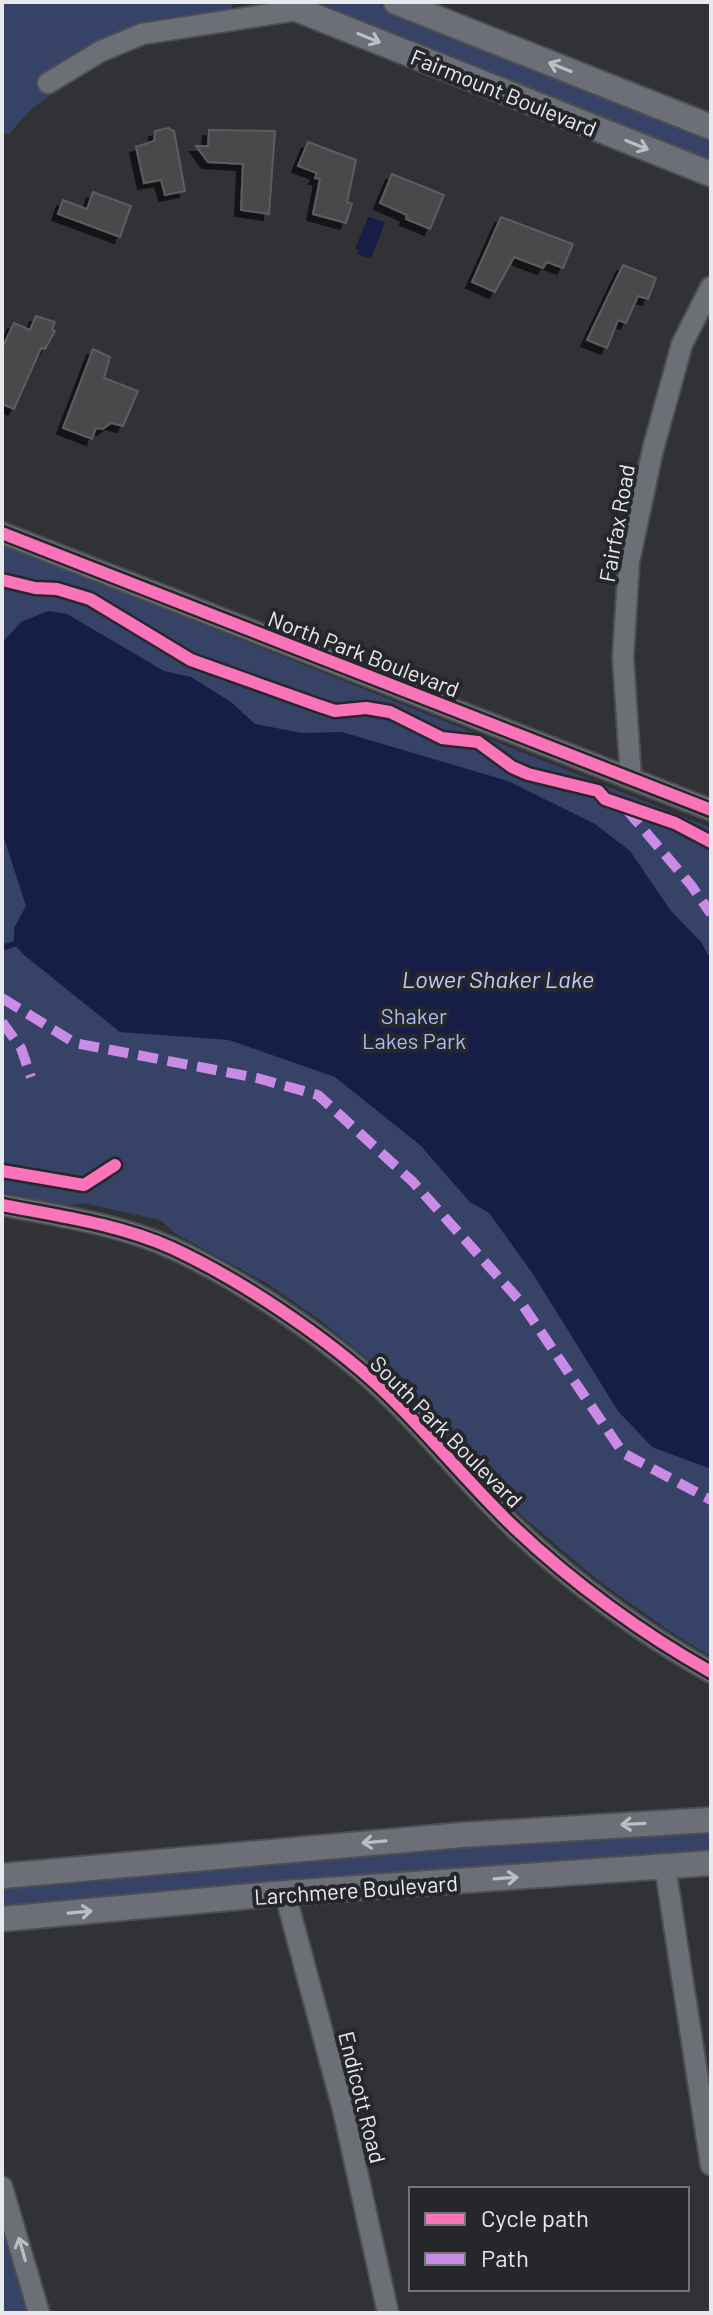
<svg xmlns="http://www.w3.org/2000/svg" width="713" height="2315" font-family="Barlow,sans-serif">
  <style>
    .green { fill: #374267 }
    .water { fill: #161d46 }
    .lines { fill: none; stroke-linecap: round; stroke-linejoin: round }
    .stream { stroke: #161d46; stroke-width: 6 }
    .building { fill: #48494c; stroke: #5c5d60; stroke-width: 2; filter: url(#shadow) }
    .minor-casing { stroke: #4e4f51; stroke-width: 24 }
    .major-casing { stroke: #4e4f51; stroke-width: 28 }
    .minor { stroke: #6c6f76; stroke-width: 20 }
    .major { stroke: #6c6f78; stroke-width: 24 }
    .quiet { stroke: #ca8be6; stroke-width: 10; stroke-dasharray: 20 10; stroke-linecap: butt }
    .cycleway-casing { stroke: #25272b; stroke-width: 17 }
    .cycleway { stroke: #fb73b8; stroke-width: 12 }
    .oneway { stroke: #bcbec3 }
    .labels { text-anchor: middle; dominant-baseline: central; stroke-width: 8; stroke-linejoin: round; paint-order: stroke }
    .street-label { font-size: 22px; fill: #e7e9ec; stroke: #25272b }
    .park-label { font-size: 22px; fill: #a8bcfa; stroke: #25272b }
    .water-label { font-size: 24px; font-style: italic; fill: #becdfd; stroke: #25272b }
  </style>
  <defs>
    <filter id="shadow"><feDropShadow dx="-6" dy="6" stdDeviation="0" flood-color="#0009"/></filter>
  </defs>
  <rect width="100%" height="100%" fill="#303235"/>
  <!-- green -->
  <g class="green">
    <path d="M 2,2 L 232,2 L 232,8 L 224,12 L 181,18 L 126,33 L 43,80 L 53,93 L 31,109 L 9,134 L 2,133 Z"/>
    <path d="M 322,2 L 373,2 L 711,139 L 711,164 L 329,15 Z"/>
    <path d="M 2,544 L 711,828 L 711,1657 L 665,1628 L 599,1581 L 523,1517 L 481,1477 L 372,1363 L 320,1320 L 268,1284 L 176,1234 L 160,1220 L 83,1203 L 67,1206 L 2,1192 Z"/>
    <path d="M 711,1820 L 711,1863 L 2,1919 L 2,1876 Z"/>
    <path d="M 2,2216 L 30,2313 L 2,2313 Z"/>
  </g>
  <!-- water -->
  <g class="water">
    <path d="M 368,217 L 385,222 L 372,256 L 367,258 L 358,254 L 359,250 L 355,249 Z"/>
    <path d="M 48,611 L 67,614 L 164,671 L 191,677 L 231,702 L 255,724 L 302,733 L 342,732 L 508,781 L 595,824 L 630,851 L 671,911 L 701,942 L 711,960 L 711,1469 L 652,1447 L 618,1411 L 533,1274 L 489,1213 L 470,1202 L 420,1145 L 335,1077 L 229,1040 L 120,1032 L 24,955 L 14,944 L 14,928 L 26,906 L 2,832 L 2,643 L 21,622 Z"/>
  </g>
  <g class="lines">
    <!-- stream -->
    <path class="stream" d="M 2,948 L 14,944"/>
  </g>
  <!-- building -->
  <g class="building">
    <path d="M 168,128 L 174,131 L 185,191 L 165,195 L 161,180 L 144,183 L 136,147 L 154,141 L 155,131 Z"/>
    <path d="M 209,130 L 275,131 L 269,214 L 241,210 L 243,164 L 208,162 L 196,146 L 208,146 Z"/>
    <path d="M 308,142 L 356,160 L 347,202 L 352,204 L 346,223 L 313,214 L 320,179 L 315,178 L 317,173 L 298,166 Z"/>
    <path d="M 392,174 L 444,195 L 430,229 L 406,219 L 407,215 L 380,203 Z"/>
    <path d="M 93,192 L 131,206 L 120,237 L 58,214 L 63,200 L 87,209 Z"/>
    <path d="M 501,217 L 573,244 L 563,268 L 547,262 L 543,268 L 514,257 L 495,292 L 472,282 Z"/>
    <path d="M 623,265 L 656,278 L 648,299 L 638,296 L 626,323 L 618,320 L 607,348 L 587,340 Z"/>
    <path d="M 36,316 L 55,322 L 52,329 L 55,331 L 45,349 L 41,348 L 14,409 L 2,404 L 2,348 L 14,323 L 30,330 Z"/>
    <path d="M 93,349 L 110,357 L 104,378 L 138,391 L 123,426 L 111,423 L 103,429 L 96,428 L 92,439 L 63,428 Z"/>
  </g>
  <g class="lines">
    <defs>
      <g id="minor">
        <path d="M 48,83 L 101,51 L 142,34 L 297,10 L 299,5"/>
        <path d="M 2,533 L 711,810"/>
        <path d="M 631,779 L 623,657 L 629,561 L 653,449 L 682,344 L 711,287"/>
        <path d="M 2,1205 C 59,1216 118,1224 172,1248 C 241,1280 326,1337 382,1389 C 429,1433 469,1485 516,1529 C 573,1583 643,1634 711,1672"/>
        <path d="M 665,1866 L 711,2165"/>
        <path d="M 285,1893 L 344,2113 L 388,2313"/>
        <path d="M 2,2187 L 39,2313"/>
      </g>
      <g id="major">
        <path d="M 279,2 L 711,174"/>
        <path d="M 396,2 L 711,127"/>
        <path d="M 2,1876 L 462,1835 L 711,1820"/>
        <path d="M 2,1919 L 285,1893 L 711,1863"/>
      </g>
    </defs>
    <!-- minor casing -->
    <use href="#minor" class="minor-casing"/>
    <!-- major casing -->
    <use href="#major" class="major-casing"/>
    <!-- minor -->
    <use href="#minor" class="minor"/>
    <!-- major -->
    <use href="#major" class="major"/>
    <!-- quiet -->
    <g class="quiet">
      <path d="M 626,809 L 691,885 L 711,914"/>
      <path d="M 2,998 L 75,1043 L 257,1078 L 318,1095 L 413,1182 L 520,1301 L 623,1453 L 711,1500"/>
      <path d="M 2,1022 L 21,1048 L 31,1077"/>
    </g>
    <defs>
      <g id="cycleway">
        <path d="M 2,533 L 711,810"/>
        <path d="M 2,580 L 35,588 L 57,589 L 90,599 L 191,660 L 317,705 L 335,711 L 366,708 L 390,712 L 442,738 L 478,742 L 512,767 L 528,774 L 598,791 L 605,799 L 675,823 L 711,842"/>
        <path d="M 2,1171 L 84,1185 L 115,1165"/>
        <path d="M 2,1205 C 59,1216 118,1224 172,1248 C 241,1280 326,1337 382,1389 C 429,1433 469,1485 516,1529 C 573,1583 643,1634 711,1672"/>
      </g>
    </defs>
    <!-- cycleway casing -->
    <use href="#cycleway" class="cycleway-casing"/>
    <!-- cycleway -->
    <use href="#cycleway" class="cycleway"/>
  </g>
  <!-- one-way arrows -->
  <defs><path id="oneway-shaft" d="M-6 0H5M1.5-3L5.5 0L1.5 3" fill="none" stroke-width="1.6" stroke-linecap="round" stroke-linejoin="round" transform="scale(2)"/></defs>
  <g class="oneway">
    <use href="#oneway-shaft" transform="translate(369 38) rotate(22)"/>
    <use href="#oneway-shaft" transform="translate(560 67) rotate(-158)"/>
    <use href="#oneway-shaft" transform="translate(637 145) rotate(22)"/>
    <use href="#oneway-shaft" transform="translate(633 1824) rotate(177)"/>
    <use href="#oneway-shaft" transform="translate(374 1842) rotate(175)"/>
    <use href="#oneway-shaft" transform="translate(506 1878) rotate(-4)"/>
    <use href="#oneway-shaft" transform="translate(80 1912) rotate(-5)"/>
    <use href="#oneway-shaft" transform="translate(22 2249) rotate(-106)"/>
  </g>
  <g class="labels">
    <!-- street labels -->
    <g class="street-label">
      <text transform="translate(504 92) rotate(22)">Fairmount Boulevard</text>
      <text transform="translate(616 523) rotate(-80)">Fairfax Road</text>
      <text transform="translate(364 653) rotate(21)">North Park Boulevard</text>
      <text transform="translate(447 1431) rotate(45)">South Park Boulevard</text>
      <text transform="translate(356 1889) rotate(-4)">Larchmere Boulevard</text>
      <text transform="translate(363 2097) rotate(76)">Endicott Road</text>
    </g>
    <!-- park labels -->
    <g class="park-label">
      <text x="414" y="1015">Shaker<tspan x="414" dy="25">Lakes Park</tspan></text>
    </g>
    <!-- water labels -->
    <g class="water-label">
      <text x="498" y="978">Lower Shaker Lake</text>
    </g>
  </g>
  <!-- border -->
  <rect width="713" height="2315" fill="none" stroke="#e7e9ec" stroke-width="8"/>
  <!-- legend -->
  <rect x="409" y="2187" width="280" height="104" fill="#25272b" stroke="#737578" stroke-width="2"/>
  <rect x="425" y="2213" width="40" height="12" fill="#fb73b8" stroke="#737578" stroke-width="2"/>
  <text x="481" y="2227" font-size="24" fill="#e7e9ec">Cycle path</text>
  <rect x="425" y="2253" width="40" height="12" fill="#ca8be6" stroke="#737578" stroke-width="2"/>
  <text x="481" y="2267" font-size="24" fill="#e7e9ec">Path</text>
</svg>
